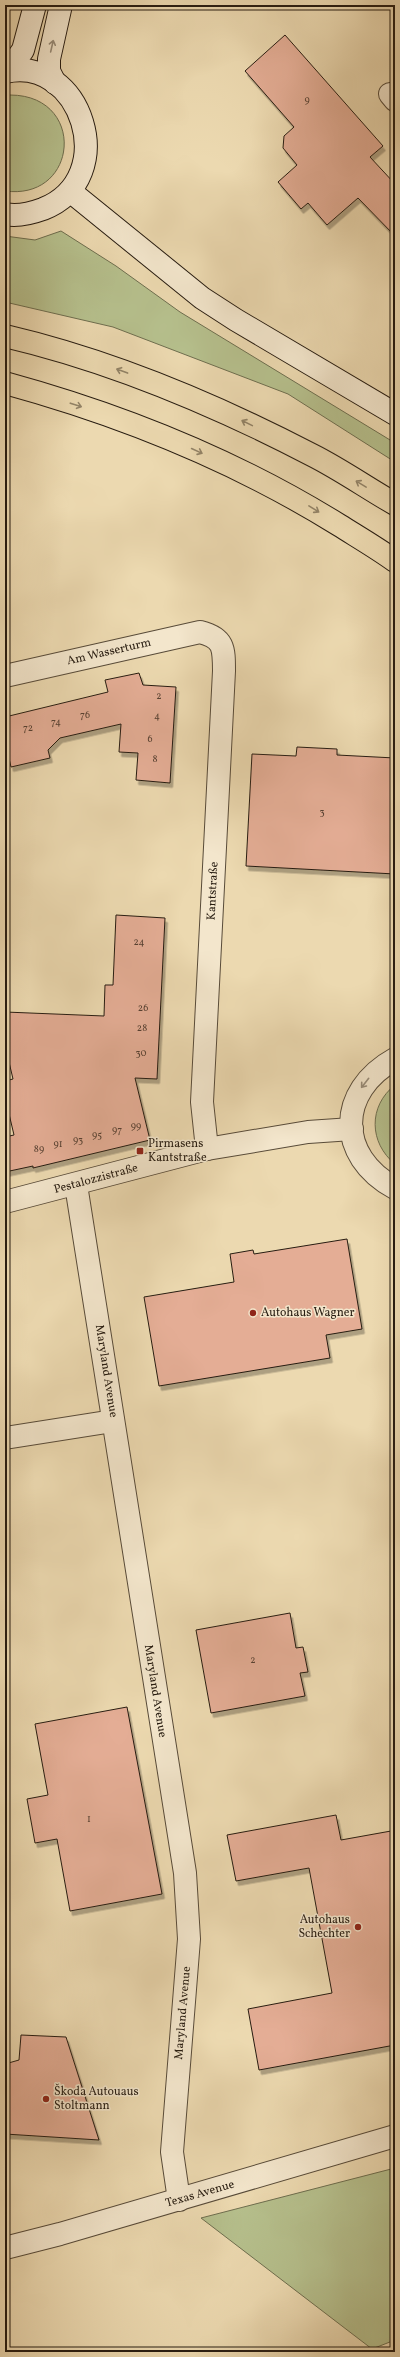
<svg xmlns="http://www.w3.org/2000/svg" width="400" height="2357" font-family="Vollkorn,serif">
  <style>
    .green { fill: #b6c08d; stroke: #6e6e4f }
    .building { fill: #e4ad95; stroke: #271c11; filter: url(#shadow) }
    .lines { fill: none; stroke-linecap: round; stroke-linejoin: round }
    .minor-casing { stroke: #584b39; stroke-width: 24 }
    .secondary-casing { stroke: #271c11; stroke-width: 24 }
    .trunk-casing { stroke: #271c11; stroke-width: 24 }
    .minor { stroke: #f3e6cc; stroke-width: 22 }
    .secondary { stroke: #f3e6cc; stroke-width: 22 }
    .trunk { stroke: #ecd9b0; stroke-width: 22 }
    .oneway { stroke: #978b78 }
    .oneway2 { stroke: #938468 }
    .poi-dot { fill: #8f2418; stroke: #f3e6cc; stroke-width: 1.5 }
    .labels { text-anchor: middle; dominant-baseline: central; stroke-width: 3; stroke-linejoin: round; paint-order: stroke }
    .number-label { font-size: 10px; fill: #564032 }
    .street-label { font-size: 12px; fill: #271c11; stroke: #f3e6cc }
    .poi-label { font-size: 12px; fill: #271c11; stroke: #f3e6cc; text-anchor: start }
  </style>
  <defs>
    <filter id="shadow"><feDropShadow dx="2.5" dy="4.5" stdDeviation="0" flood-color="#0004"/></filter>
  </defs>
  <rect width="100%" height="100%" fill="#ecd9b0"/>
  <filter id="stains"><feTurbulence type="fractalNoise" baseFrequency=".005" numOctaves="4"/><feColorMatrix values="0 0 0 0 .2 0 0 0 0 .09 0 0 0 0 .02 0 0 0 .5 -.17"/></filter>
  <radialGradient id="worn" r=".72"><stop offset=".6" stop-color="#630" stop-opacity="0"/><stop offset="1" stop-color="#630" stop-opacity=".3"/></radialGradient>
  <!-- green -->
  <g class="green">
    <path d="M 10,95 C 87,95 79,201 5,191 L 5,96 Z"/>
    <path d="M 61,231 L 116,266 L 180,312 L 395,443 L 395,462 L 288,394 L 113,327 L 5,302 L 5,236 L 35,240 Z"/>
    <path d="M 395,1085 L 395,1164 C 369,1143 368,1106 395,1085 Z"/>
    <path d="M 395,2168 L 395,2340 L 372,2349 L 201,2218 Z"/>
  </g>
  <!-- building -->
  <g class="building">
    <path d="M 285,35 L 383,146 L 370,157 L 395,184 L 395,236 L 358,198 L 327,225 L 308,203 L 301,209 L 278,182 L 297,165 L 283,148 L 284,136 L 294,127 L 245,71 Z"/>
    <path d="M 139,673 L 143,685 L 176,687 L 170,783 L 136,780 L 138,753 L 119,752 L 121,724 L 60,738 L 48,750 L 50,758 L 11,767 L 5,741 L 5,717 L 108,692 L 105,680 Z"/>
    <path d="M 297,747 L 337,749 L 337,755 L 395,758 L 395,874 L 246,866 L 252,754 L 296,756 Z"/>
    <path d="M 116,915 L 165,918 L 157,1079 L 135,1078 L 150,1140 L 33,1168 L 33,1166 L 5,1172 L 5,1137 L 14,1135 L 5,1097 L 5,1081 L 13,1079 L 5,1045 L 5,1012 L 104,1016 L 105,985 L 113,985 Z"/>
    <path d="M 347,1239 L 362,1329 L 326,1335 L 330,1358 L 159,1386 L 144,1297 L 234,1282 L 230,1254 L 253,1250 L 254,1254 Z"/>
    <path d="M 290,1613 L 296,1648 L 303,1647 L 308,1672 L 300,1673 L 305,1696 L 211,1713 L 196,1630 Z"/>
    <path d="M 127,1707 L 162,1894 L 70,1911 L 57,1839 L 35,1843 L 27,1799 L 48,1795 L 35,1724 Z"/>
    <path d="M 336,1815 L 341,1840 L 391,1831 L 395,1853 L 395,2045 L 259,2070 L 248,2009 L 332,1993 L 309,1868 L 236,1881 L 227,1835 Z"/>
    <path d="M 21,2035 L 66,2037 L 99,2140 L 5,2134 L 5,2064 L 19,2060 Z"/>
  </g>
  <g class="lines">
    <defs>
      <g id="minor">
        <path d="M 390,94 L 395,100"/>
        <path d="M 5,676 L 200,632 C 224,638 224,648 224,671 L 202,1102 L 207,1149"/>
        <path d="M 395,1059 C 337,1091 336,1156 395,1188"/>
        <path d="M 76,1185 L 185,1873 L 189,1939 L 172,2152 L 179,2200"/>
        <path d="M 5,1202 L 207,1149 L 308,1132 L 352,1129"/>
        <path d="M 5,1438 L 113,1421"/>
        <path d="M 5,2248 L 60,2234 L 395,2136"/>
      </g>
      <g id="secondary">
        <path d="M 8,71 L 23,50 L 35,5"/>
        <path d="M 5,72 C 81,54 122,178 43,209 C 32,213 18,217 5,214"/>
        <path d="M 55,83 L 49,71 L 49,59 L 61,5"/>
        <path d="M 70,191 L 202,298 L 236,320 L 395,414"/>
      </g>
      <g id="trunk">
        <path d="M 5,336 C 112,361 214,404 312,455 C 340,469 367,488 395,504"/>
        <path d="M 5,383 C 122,415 236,461 339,525 C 358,537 377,548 395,561"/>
      </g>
    </defs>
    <!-- minor casing -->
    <use href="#minor" class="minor-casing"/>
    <!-- secondary casing -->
    <use href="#secondary" class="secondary-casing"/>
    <!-- trunk casing -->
    <use href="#trunk" class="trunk-casing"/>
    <!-- minor -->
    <use href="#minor" class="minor"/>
    <!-- secondary -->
    <use href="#secondary" class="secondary"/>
    <!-- trunk -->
    <use href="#trunk" class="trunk"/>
  </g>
  <!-- one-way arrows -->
  <defs><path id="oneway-shaft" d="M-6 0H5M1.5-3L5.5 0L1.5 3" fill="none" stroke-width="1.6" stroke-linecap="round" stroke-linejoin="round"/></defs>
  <g class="oneway">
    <use href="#oneway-shaft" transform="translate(52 46) rotate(-77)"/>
    <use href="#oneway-shaft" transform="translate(365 1083) rotate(128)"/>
  </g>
  <g class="oneway2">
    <use href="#oneway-shaft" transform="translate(122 371) rotate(-160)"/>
    <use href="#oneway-shaft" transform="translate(76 405) rotate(18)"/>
    <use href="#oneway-shaft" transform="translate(247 423) rotate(-154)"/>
    <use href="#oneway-shaft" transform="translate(197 451) rotate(25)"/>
    <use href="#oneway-shaft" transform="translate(361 484) rotate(-149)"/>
    <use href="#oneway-shaft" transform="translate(314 509) rotate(32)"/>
  </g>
  <!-- markers -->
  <g class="poi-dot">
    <rect x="136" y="1147" width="8" height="8" rx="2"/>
    <circle cx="253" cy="1313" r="4"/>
    <circle cx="358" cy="1927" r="4"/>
    <circle cx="46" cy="2099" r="4"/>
  </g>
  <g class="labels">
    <!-- number labels -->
    <g class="number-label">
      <text x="307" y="100">9</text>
      <text x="159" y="696">2</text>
      <text x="85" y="715">76</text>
      <text x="157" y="716">4</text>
      <text x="56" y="722">74</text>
      <text x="28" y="728">72</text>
      <text x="150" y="739">6</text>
      <text x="155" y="759">8</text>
      <text x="322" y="812">3</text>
      <text x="139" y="942">24</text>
      <text x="143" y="1008">26</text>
      <text x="142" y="1028">28</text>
      <text x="141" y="1053">30</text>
      <text x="136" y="1126">99</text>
      <text x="117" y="1130">97</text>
      <text x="97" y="1135">95</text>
      <text x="78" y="1140">93</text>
      <text x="58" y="1144">91</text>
      <text x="39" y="1149">89</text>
      <text x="253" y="1660">2</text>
      <text x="89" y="1819">1</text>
    </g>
    <!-- street labels -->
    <g class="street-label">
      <text transform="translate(109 652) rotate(-13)">Am Wasserturm</text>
      <text transform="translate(213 891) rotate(-87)">Kantstraße</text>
      <text transform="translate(96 1179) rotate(-15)">Pestalozzistraße</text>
      <text transform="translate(106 1371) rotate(81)">Maryland Avenue</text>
      <text transform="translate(155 1691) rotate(81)">Maryland Avenue</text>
      <text transform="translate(183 2013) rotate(-85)">Maryland Avenue</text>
      <text transform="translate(200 2194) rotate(-16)">Texas Avenue</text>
    </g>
    <!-- poi labels -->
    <g class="poi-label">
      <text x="148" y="1144">Pirmasens<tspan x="148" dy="14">Kantstraße</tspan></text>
      <text x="261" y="1313">Autohaus Wagner</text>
      <text x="350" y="1920" text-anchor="end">Autohaus<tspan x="350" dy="14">Schechter</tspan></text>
      <text x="54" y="2092">Škoda Autouaus<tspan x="54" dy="14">Stoltmann</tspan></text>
    </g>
  </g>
  <!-- margin -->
  <rect width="400" height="2357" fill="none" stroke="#ecd9b0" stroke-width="20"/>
  <rect x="6" y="6" width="388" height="2345" fill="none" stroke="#271c11" stroke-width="2"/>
  <rect x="10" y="10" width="380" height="2337" fill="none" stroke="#271c11"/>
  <rect width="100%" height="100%" filter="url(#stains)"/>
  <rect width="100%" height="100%" fill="url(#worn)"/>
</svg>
